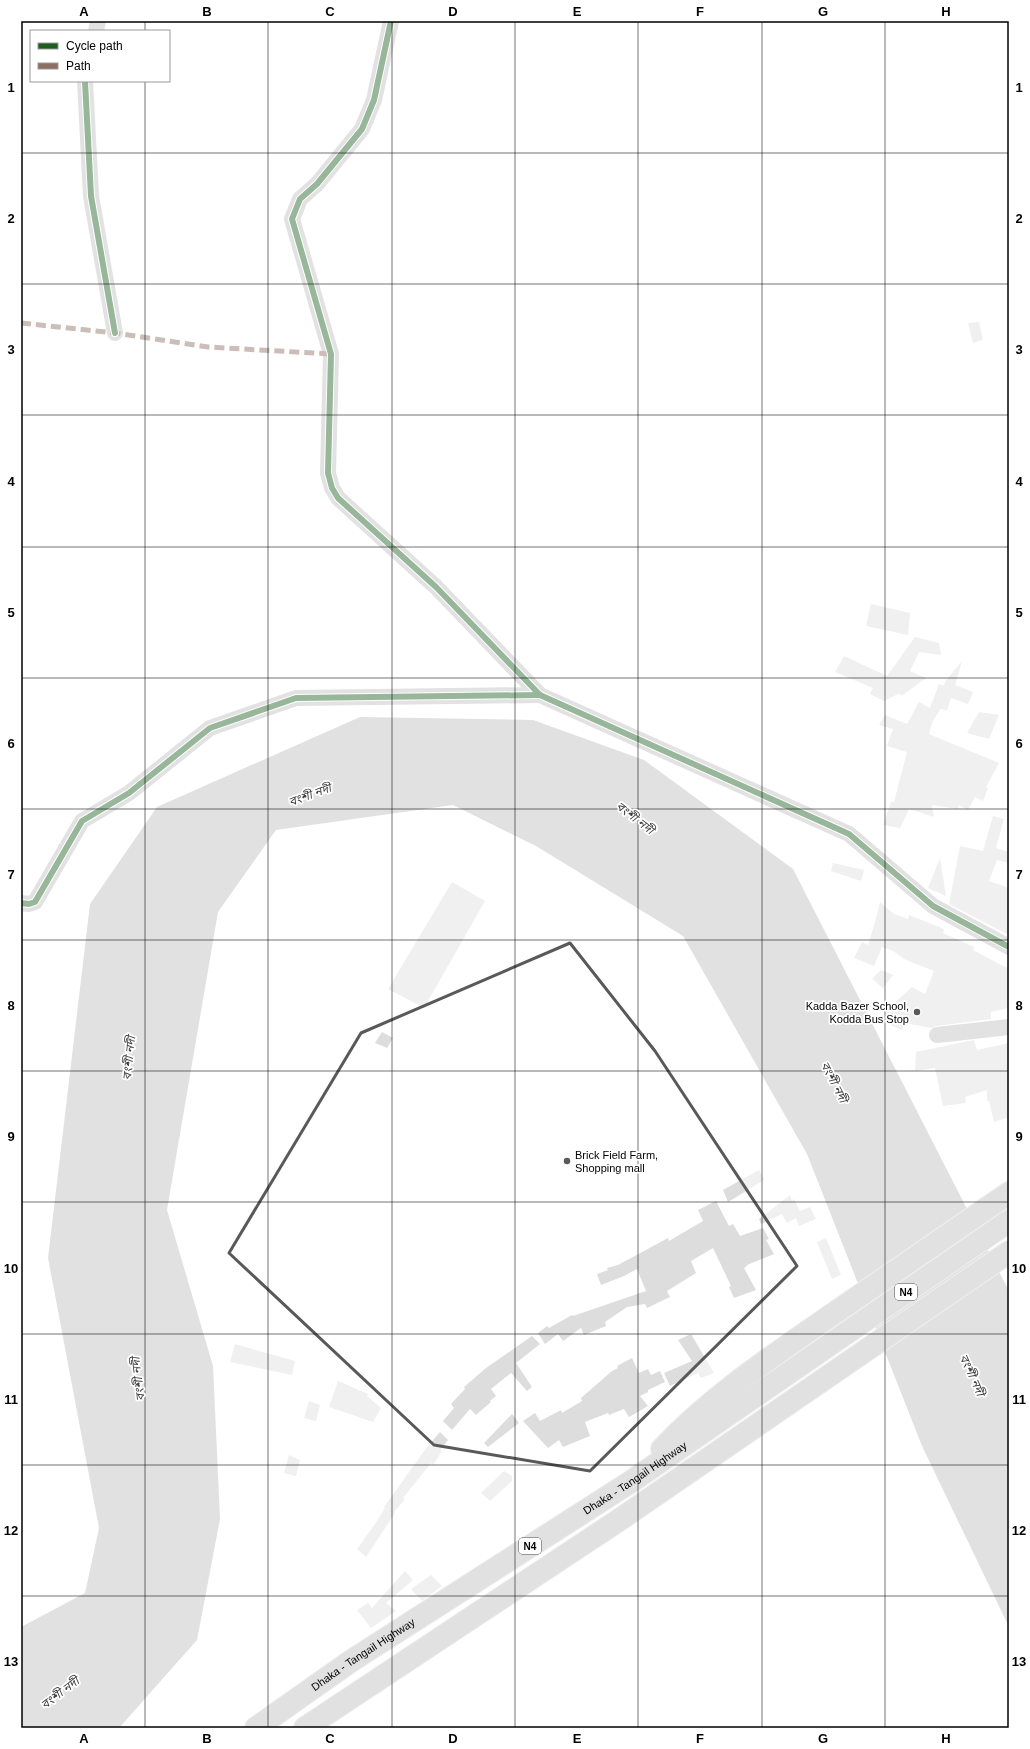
<svg xmlns="http://www.w3.org/2000/svg" width="1030" height="1749" font-family="Helvetica,'Noto Sans Bengali',sans-serif">
  <style>
    .water { fill: #bcbcbc }
    .building { fill: #ddd }
    .lines { fill: none; stroke-linecap: round; stroke-linejoin: round }
    .trunk-casing { stroke: #dbdbdb; stroke-width: 24 }
    .minor { stroke: #bebebe; stroke-width: 16 }
    .trunk { stroke: #bdbdbd; stroke-width: 22 }
    .quiet { stroke: #8d6e63; stroke-width: 5; stroke-dasharray: 10 5; stroke-linecap: butt }
    .cycleway-casing { stroke: #fff; stroke-width: 8 }
    .cycleway { stroke: #1b5e20; stroke-width: 6 }
    .marked { fill: none; stroke: #595959; stroke-width: 3; stroke-linejoin: round }
    .grid { fill: none; stroke: #000; stroke-width: 1; stroke-opacity: 0.55 }
    .poi-dot { fill: #595959; stroke: #fff; stroke-width: 1.5 }
    .labels { text-anchor: middle; dominant-baseline: central; stroke-width: 3.5; stroke-linejoin: round; paint-order: stroke }
    .shield { fill: #fff; stroke: #4c4c4c; stroke-width: 1 }
    .shield-label { font-size: 10px; font-weight: bold; fill: #000 }
    .poi-label { font-size: 11px; fill: #000; stroke: #fff; text-anchor: end }
    .street-label { font-size: 11px; fill: #000; stroke: #fff }
    .water-label { font-size: 12px; font-style: italic; fill: #414141; stroke: #fff }
    .neatline { fill: none; stroke: #000; stroke-width: 1.5 }
    .grid-label { font-size: 13px; text-anchor: middle; font-weight: bold; fill: #000 }
  </style>
  <rect width="100%" height="100%" fill="#fff"/>
  <!-- water -->
  <path class="water" d="M 360,717 L 533,720 L 644,760 L 793,869 L 1009,1291 L 1009,1627 L 922,1446 L 807,1154 L 683,936 L 536,846 L 453,805 L 276,830 L 218,912 L 167,1210 L 213,1366 L 220,1519 L 197,1640 L 119,1728 L 21,1728 L 21,1627 L 85,1593 L 99,1528 L 48,1258 L 90,904 L 157,807 Z"/>
  <!-- building -->
  <g class="building">
    <path d="M 979,322 L 983,340 L 973,343 L 968,323 Z"/>
    <path d="M 871,604 L 910,613 L 908,635 L 866,626 Z"/>
    <path d="M 915,637 L 939,643 L 941,655 L 919,652 L 910,671 L 926,678 L 903,695 L 898,694 L 884,701 L 870,694 L 873,688 L 835,672 L 844,656 L 887,676 Z"/>
    <path d="M 962,661 L 955,685 L 973,692 L 968,704 L 951,698 L 947,710 L 940,709 L 932,723 L 929,734 L 999,763 L 986,787 L 988,788 L 983,801 L 975,797 L 968,810 L 959,805 L 958,809 L 932,805 L 934,817 L 909,809 L 900,828 L 883,825 L 891,802 L 894,802 L 907,752 L 887,746 L 893,729 L 879,725 L 885,715 L 907,724 L 919,702 L 930,708 L 939,684 L 944,686 L 945,682 Z"/>
    <path d="M 979,712 L 999,715 L 989,739 L 967,733 Z"/>
    <path d="M 993,816 L 1004,819 L 996,848 L 1009,852 L 1009,863 L 997,860 L 989,881 L 1009,888 L 1009,935 L 949,904 L 960,846 L 983,851 Z"/>
    <path d="M 940,858 L 946,896 L 928,888 Z"/>
    <path d="M 833,863 L 864,870 L 861,881 L 831,871 Z"/>
    <path d="M 452,882 L 485,901 L 424,1008 L 388,989 Z"/>
    <path d="M 880,902 L 894,914 L 908,919 L 909,915 L 944,929 L 943,933 L 974,947 L 973,950 L 1003,966 L 1009,968 L 1009,1008 L 991,1012 L 991,1019 L 936,1026 L 931,1028 L 905,1023 L 902,1030 L 883,1022 L 890,1007 L 912,987 L 925,994 L 934,971 L 906,960 L 893,951 L 882,947 L 874,966 L 854,958 L 862,942 L 868,945 L 875,922 Z"/>
    <path d="M 881,970 L 893,975 L 883,988 L 872,979 Z"/>
    <path d="M 382,1032 L 393,1038 L 387,1048 L 375,1043 Z"/>
    <path d="M 974,1040 L 977,1050 L 1009,1043 L 1009,1117 L 994,1122 L 989,1101 L 987,1101 L 987,1090 L 965,1097 L 966,1103 L 943,1106 L 935,1068 L 915,1071 L 916,1052 Z"/>
    <path d="M 759,1170 L 764,1180 L 728,1202 L 723,1190 Z"/>
    <path d="M 790,1195 L 792,1201 L 794,1199 L 800,1211 L 810,1207 L 816,1219 L 799,1226 L 796,1218 L 787,1223 L 782,1214 L 761,1224 L 759,1219 Z"/>
    <path d="M 716,1201 L 729,1226 L 733,1224 L 740,1236 L 763,1228 L 769,1239 L 766,1240 L 774,1254 L 747,1265 L 747,1266 L 744,1268 L 756,1290 L 734,1298 L 729,1287 L 731,1286 L 713,1248 L 691,1261 L 696,1273 L 667,1291 L 670,1297 L 647,1308 L 645,1304 L 627,1307 L 605,1322 L 606,1326 L 584,1335 L 581,1328 L 563,1341 L 558,1334 L 545,1344 L 538,1333 L 547,1326 L 549,1328 L 572,1315 L 573,1316 L 646,1291 L 637,1269 L 624,1276 L 601,1285 L 597,1274 L 608,1270 L 607,1268 L 618,1265 L 668,1238 L 669,1241 L 703,1221 L 698,1210 Z"/>
    <path d="M 826,1238 L 841,1275 L 832,1279 L 817,1242 Z"/>
    <path d="M 691,1334 L 714,1373 L 701,1378 L 698,1373 L 670,1386 L 664,1373 L 692,1361 L 678,1340 Z"/>
    <path d="M 532,1336 L 540,1344 L 516,1363 L 532,1387 L 527,1391 L 511,1373 L 491,1389 L 496,1396 L 490,1401 L 491,1402 L 476,1415 L 470,1409 L 452,1430 L 443,1421 L 454,1408 L 451,1404 L 465,1389 L 464,1387 L 486,1368 Z"/>
    <path d="M 235,1344 L 295,1361 L 292,1375 L 230,1362 Z"/>
    <path d="M 632,1358 L 639,1373 L 648,1369 L 651,1375 L 660,1371 L 665,1382 L 648,1390 L 648,1392 L 640,1396 L 648,1406 L 636,1413 L 629,1417 L 624,1409 L 609,1415 L 608,1413 L 585,1422 L 590,1436 L 563,1447 L 559,1440 L 548,1448 L 523,1421 L 535,1413 L 540,1421 L 561,1410 L 562,1413 L 582,1401 L 581,1398 L 612,1371 L 618,1368 L 617,1366 Z"/>
    <path d="M 338,1381 L 368,1394 L 367,1396 L 381,1408 L 373,1422 L 329,1407 Z"/>
    <path d="M 309,1401 L 320,1405 L 316,1421 L 304,1418 Z"/>
    <path d="M 512,1414 L 519,1423 L 488,1447 L 484,1443 Z"/>
    <path d="M 440,1432 L 448,1440 L 440,1450 L 442,1451 L 433,1465 L 431,1463 L 403,1498 L 405,1499 L 396,1510 L 394,1512 L 395,1513 L 366,1557 L 357,1549 L 375,1524 L 385,1508 L 384,1507 L 427,1447 Z"/>
    <path d="M 289,1455 L 300,1460 L 296,1476 L 284,1473 Z"/>
    <path d="M 504,1471 L 512,1476 L 512,1481 L 490,1501 L 481,1493 Z"/>
    <path d="M 405,1571 L 413,1580 L 386,1603 L 396,1611 L 371,1628 L 357,1610 L 368,1603 L 372,1608 Z"/>
    <path d="M 431,1575 L 442,1586 L 422,1601 L 411,1589 Z"/>
  </g>
  <g class="lines">
    <defs>
      <g id="trunk">
        <path d="M 662,1449 C 711,1397 771,1357 830,1316 C 890,1275 949,1234 1009,1193"/>
        <path id="s1" d="M 256,1728 L 351,1661 L 632,1481 L 1009,1221"/>
        <path d="M 305,1728 L 622,1518 L 1009,1252"/>
      </g>
    </defs>
    <!-- trunk casing -->
    <use href="#trunk" class="trunk-casing"/>
    <!-- minor -->
    <g class="minor">
      <path d="M 391,21 L 374,100 L 362,129 L 317,184 L 300,199 L 292,219 L 331,354 L 328,473 L 332,488 L 338,498 L 436,587 L 540,695 L 849,834 L 933,906 L 1009,947"/>
      <path d="M 96,31 L 98,21"/>
      <path d="M 85,81 L 91,196 L 115,333"/>
      <path d="M 21,903 L 29,904 L 35,902 L 82,821 L 129,793 L 210,728 L 296,698 L 540,695"/>
      <path d="M 937,1035 L 1009,1027"/>
    </g>
    <!-- trunk -->
    <use href="#trunk" class="trunk"/>
    <!-- quiet -->
    <path class="quiet" d="M 21,323 L 115,333 L 208,347 L 331,354"/>
    <defs>
      <g id="cycleway">
        <path d="M 391,21 L 374,100 L 362,129 L 317,184 L 300,199 L 292,219 L 331,354 L 328,473 L 332,488 L 338,498 L 436,587 L 540,695 L 849,834 L 933,906 L 1009,947"/>
        <path d="M 85,81 L 91,196 L 115,333"/>
        <path d="M 21,903 L 29,904 L 35,902 L 82,821 L 129,793 L 210,728 L 296,698 L 540,695"/>
      </g>
    </defs>
    <!-- cycleway casing -->
    <use href="#cycleway" class="cycleway-casing"/>
    <!-- cycleway -->
    <use href="#cycleway" class="cycleway"/>
  </g>
  <!-- marked area -->
  <path d="M0 0H1030V1749H0ZM 570,943 L 655,1051 L 797,1266 L 590,1471 L 434,1445 L 229,1253 L 361,1033 Z" fill="#fff" fill-opacity=".55" fill-rule="evenodd"/>
  <path class="marked" d="M 570,943 L 655,1051 L 797,1266 L 590,1471 L 434,1445 L 229,1253 L 361,1033 Z"/>
  <!-- grid -->
  <path class="grid" d="M 145,21 L 145,31M 268,21 L 268,1728M 392,21 L 392,1728M 515,21 L 515,1728M 638,21 L 638,1728M 762,21 L 762,1728M 885,21 L 885,1728M 145,81 L 145,1728M 21,153 L 1009,153M 21,284 L 1009,284M 21,415 L 1009,415M 21,547 L 1009,547M 21,678 L 1009,678M 21,809 L 1009,809M 21,940 L 1009,940M 21,1071 L 1009,1071M 21,1202 L 1009,1202M 21,1334 L 1009,1334M 21,1465 L 1009,1465M 21,1596 L 1009,1596"/>
  <!-- markers -->
  <g class="poi-dot">
    <circle cx="917" cy="1012" r="4"/>
    <circle cx="567" cy="1161" r="4"/>
  </g>
  <g class="labels">
    <!-- shield labels -->
    <g class="shield">
      <rect x="895" y="1284" width="22" height="16" rx="3"/>
      <rect x="519" y="1538" width="22" height="16" rx="3"/>
    </g>
    <g class="shield-label">
      <text x="906" y="1292">N4</text>
      <text x="530" y="1546">N4</text>
    </g>
    <!-- poi labels -->
    <g class="poi-label">
      <text x="909" y="1006">Kadda Bazer School,<tspan x="909" dy="13">Kodda Bus Stop</tspan></text>
      <text x="575" y="1155" text-anchor="start">Brick Field Farm,<tspan x="575" dy="13">Shopping mall</tspan></text>
    </g>
    <!-- street labels -->
    <g class="street-label">
      <text stroke="none"><textPath href="#s1" startOffset="454">Dhaka - Tangail Highway</textPath></text>
      <text stroke="none"><textPath href="#s1" startOffset="130">Dhaka - Tangail Highway</textPath></text>
    </g>
    <!-- water labels -->
    <g class="water-label">
      <text transform="translate(310 795) rotate(-20)">বংশী নদী</text>
      <text transform="translate(635 818) rotate(38)">বংশী নদী</text>
      <text transform="translate(129 1058) rotate(-84)">বংশী নদী</text>
      <text transform="translate(834 1082) rotate(63)">বংশী নদী</text>
      <text transform="translate(972 1375) rotate(66)">বংশী নদী</text>
      <text transform="translate(138 1379) rotate(-97)">বংশী নদী</text>
      <text transform="translate(60 1693) rotate(-37)">বংশী নদী</text>
    </g>
  </g>
  <!-- border -->
  <rect width="1030" height="1749" fill="none" stroke="#ffffff" stroke-width="44"/>
  <!-- legend -->
  <rect x="30" y="30" width="140" height="52" fill="#ffffff" stroke="#999999"/>
  <rect x="38" y="43" width="20" height="6" fill="#1b5e20" stroke="#999999"/>
  <text x="66" y="50" font-size="12" fill="#000000">Cycle path</text>
  <rect x="38" y="63" width="20" height="6" fill="#8d6e63" stroke="#999999"/>
  <text x="66" y="70" font-size="12" fill="#000000">Path</text>
  <rect x="22" y="22" width="986" height="1705" class="neatline"/>
  <g class="grid-label">
    <text x="84" y="16">A</text>
    <text x="207" y="16">B</text>
    <text x="330" y="16">C</text>
    <text x="453" y="16">D</text>
    <text x="577" y="16">E</text>
    <text x="700" y="16">F</text>
    <text x="823" y="16">G</text>
    <text x="946" y="16">H</text>
    <text x="11" y="92">1</text>
    <text x="1019" y="92">1</text>
    <text x="11" y="223">2</text>
    <text x="1019" y="223">2</text>
    <text x="11" y="354">3</text>
    <text x="1019" y="354">3</text>
    <text x="11" y="486">4</text>
    <text x="1019" y="486">4</text>
    <text x="11" y="617">5</text>
    <text x="1019" y="617">5</text>
    <text x="11" y="748">6</text>
    <text x="1019" y="748">6</text>
    <text x="11" y="879">7</text>
    <text x="1019" y="879">7</text>
    <text x="11" y="1010">8</text>
    <text x="1019" y="1010">8</text>
    <text x="11" y="1141">9</text>
    <text x="1019" y="1141">9</text>
    <text x="11" y="1273">10</text>
    <text x="1019" y="1273">10</text>
    <text x="11" y="1404">11</text>
    <text x="1019" y="1404">11</text>
    <text x="11" y="1535">12</text>
    <text x="1019" y="1535">12</text>
    <text x="11" y="1666">13</text>
    <text x="1019" y="1666">13</text>
    <text x="84" y="1743">A</text>
    <text x="207" y="1743">B</text>
    <text x="330" y="1743">C</text>
    <text x="453" y="1743">D</text>
    <text x="577" y="1743">E</text>
    <text x="700" y="1743">F</text>
    <text x="823" y="1743">G</text>
    <text x="946" y="1743">H</text>
  </g>
</svg>
